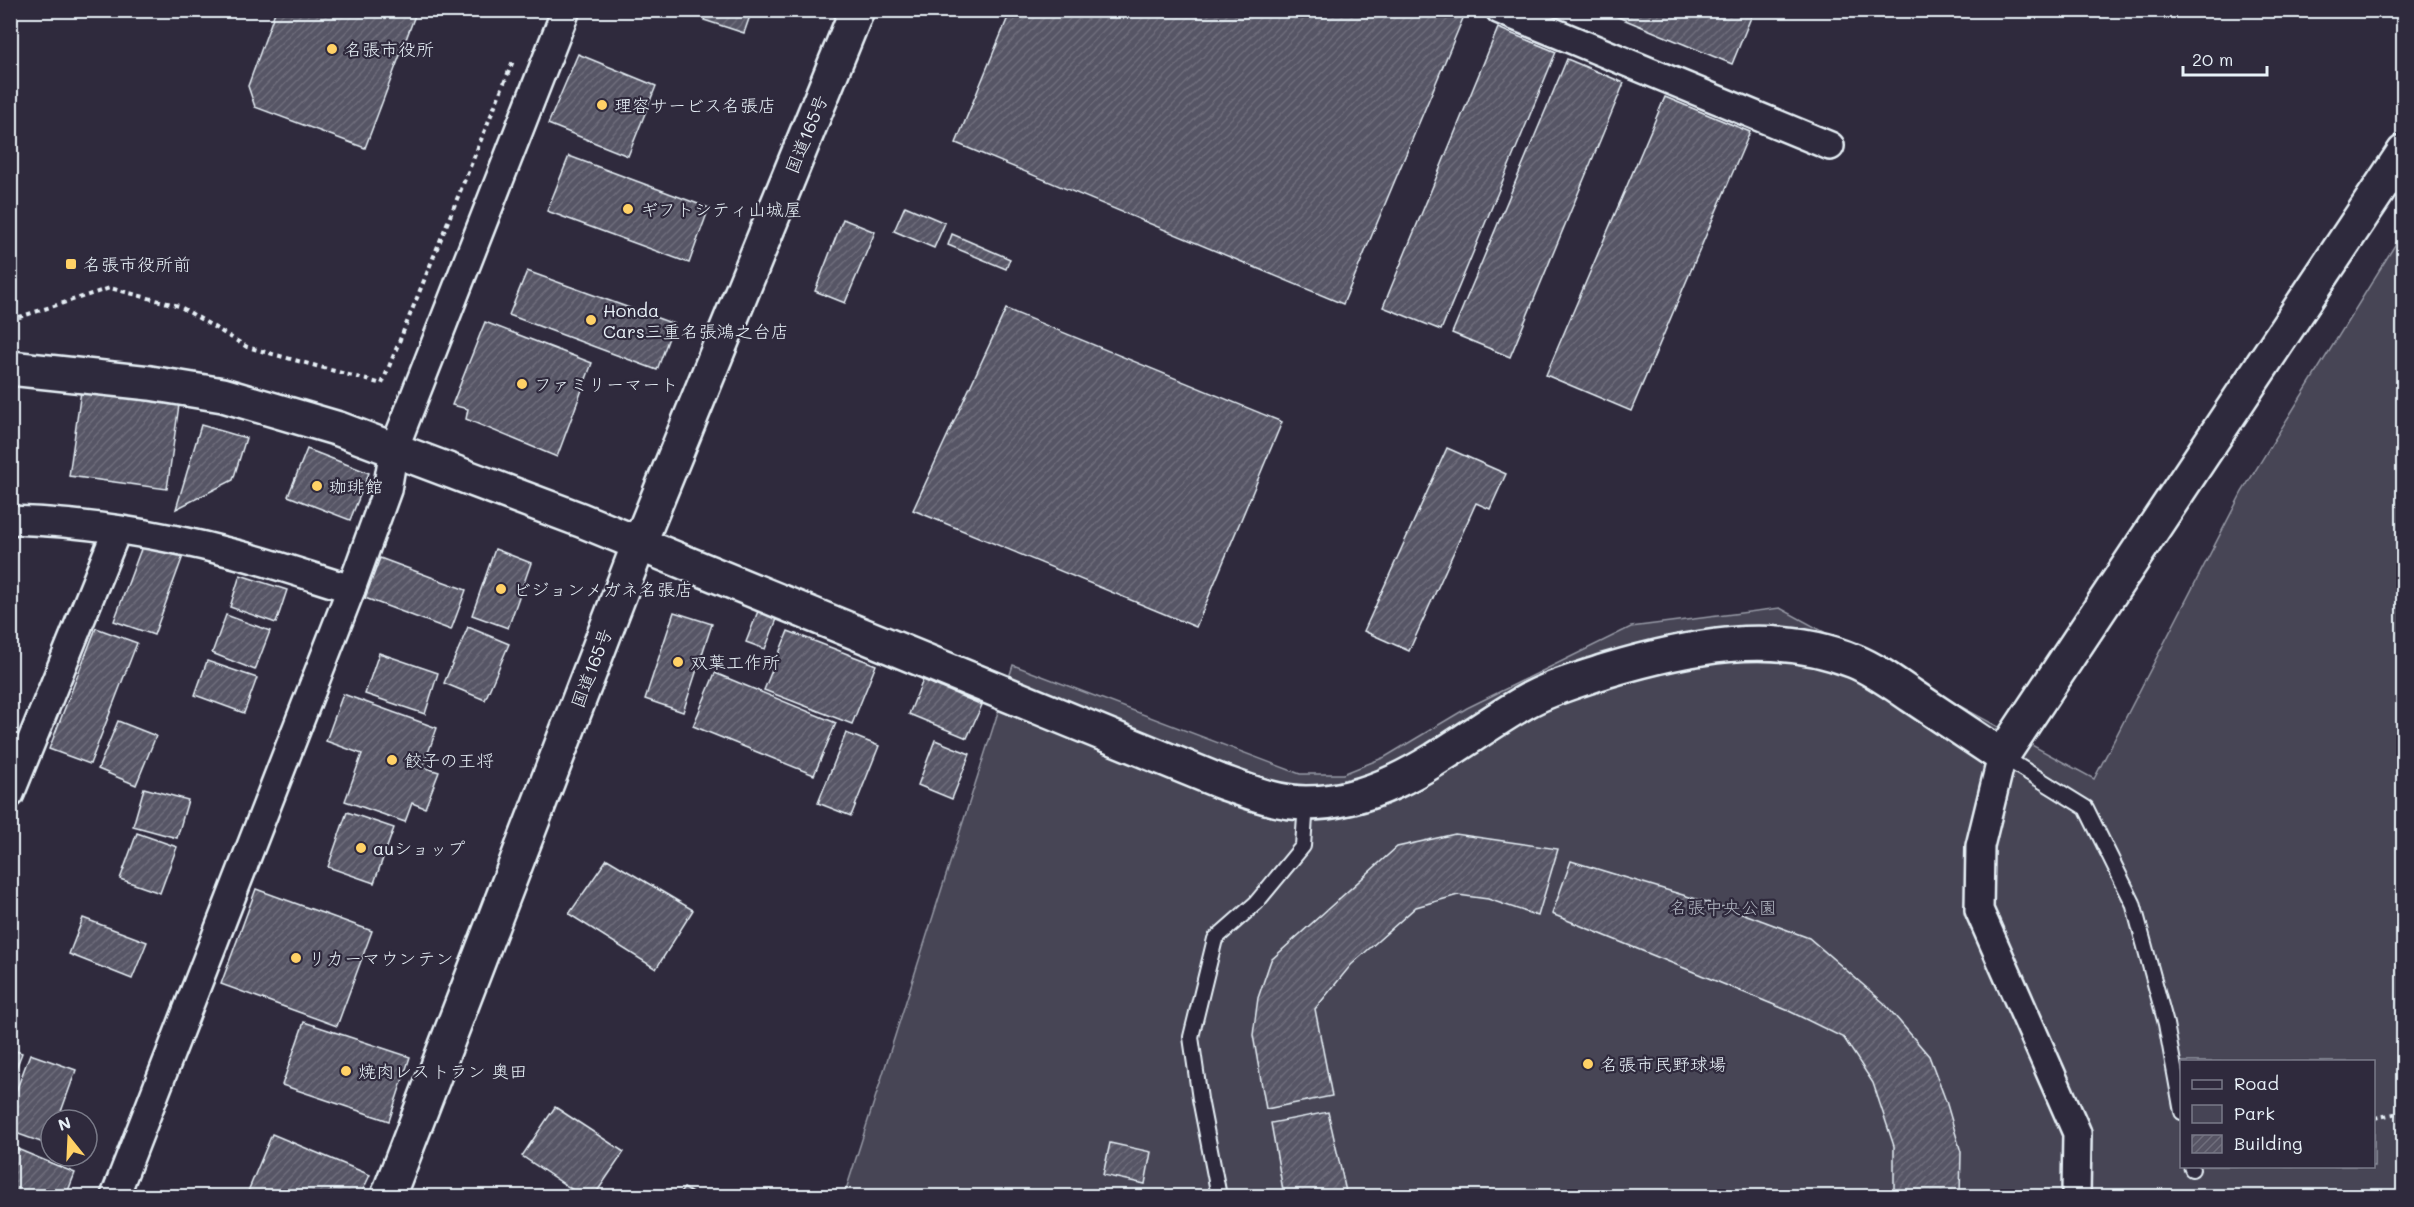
<svg xmlns="http://www.w3.org/2000/svg" width="2414" height="1207" font-family="Mali,'Klee One',sans-serif">
  <style>
    .park { fill: #464455; stroke: #979aa6; stroke-width: 1.5; fill-rule: evenodd }
    .building { fill: url(#building-hatch); stroke: #e8f1f8; stroke-width: 1.5 }
    .lines { fill: none; stroke-linecap: round; stroke-linejoin: round }
    .lane-casing { stroke: #e8f1f8; stroke-width: 18 }
    .street-casing { stroke: #e8f1f8; stroke-width: 32 }
    .secondary-casing { stroke: #e8f1f8; stroke-width: 38 }
    .highway-casing { stroke: #e8f1f8; stroke-width: 38 }
    .path { stroke: #e8f1f8; stroke-width: 4; stroke-dasharray: 4.5 4.5; stroke-linecap: butt }
    .lane { stroke: #2f2a3d; stroke-width: 14 }
    .street { stroke: #2f2a3d; stroke-width: 27 }
    .secondary { stroke: #2f2a3d; stroke-width: 33 }
    .highway { stroke: #2f2a3d; stroke-width: 33 }
    .poi-dot { fill: #ffd166; stroke: #2f2a3d; stroke-width: 2 }
    .labels { text-anchor: middle; dominant-baseline: central; stroke-width: 4.5; stroke-linejoin: round; paint-order: stroke }
    .poi-label { font-size: 18px; fill: #e8f1f8; stroke: #2f2a3d; text-anchor: start }
    .street-label { font-size: 18px; fill: #e8f1f8; stroke: #2f2a3d }
    .park-label { font-size: 18px; fill: #afb4bf; stroke: #2f2a3d }
  </style>
  <defs>
    <pattern id="building-hatch" width="6" height="6" patternUnits="userSpaceOnUse" patternTransform="scale(1.5)"><rect width="6" height="6" fill="#575565"/><path d="M-1 1l2-2M0 6l6-6M5 7l2-2" fill="none" stroke="#6f6e7c"/></pattern>
  </defs>
  <rect width="100%" height="100%" fill="#2f2a3d"/>
  <filter id="ink" filterUnits="userSpaceOnUse"><feTurbulence type="fractalNoise" baseFrequency=".0167" numOctaves="2"/><feDisplacementMap in="SourceGraphic" scale="12" xChannelSelector="R" yChannelSelector="G"/><feConvolveMatrix kernelMatrix="1 2 1 2 8 2 1 2 1" color-interpolation-filters="sRGB"/></filter>
  <g filter="url(#ink)">
    <!-- park -->
    <path class="park" d="M 2403,232 L 2403,1196 L 844,1196 L 1013,665 L 1300,774 L 1343,774 L 1385,757 L 1467,708 L 1631,627 L 1780,608 L 2094,779 L 2242,492 ZM 2182,1062 L 2374,1062 L 2374,1166 L 2182,1166 Z"/>
    <!-- building -->
    <g class="building">
      <path d="M 270,10 L 417,10 L 365,148 L 255,107 L 248,86 L 275,12 Z"/>
      <path d="M 707,10 L 752,10 L 744,33 L 704,20 Z"/>
      <path d="M 1011,10 L 1451,10 L 1464,16 L 1343,304 L 956,143 Z"/>
      <path d="M 1601,10 L 1754,10 L 1732,64 Z"/>
      <path d="M 1498,28 L 1556,52 L 1441,330 L 1383,307 Z"/>
      <path d="M 578,54 L 656,86 L 628,156 L 548,124 Z"/>
      <path d="M 1567,59 L 1624,83 L 1510,357 L 1452,333 Z"/>
      <path d="M 1665,97 L 1750,132 L 1631,411 L 1546,375 Z"/>
      <path d="M 569,156 L 709,208 L 689,263 L 547,211 Z"/>
      <path d="M 905,206 L 945,223 L 934,248 L 894,231 Z"/>
      <path d="M 843,219 L 875,232 L 845,303 L 815,291 Z"/>
      <path d="M 952,234 L 1010,259 L 1006,269 L 948,245 Z"/>
      <path d="M 527,271 L 674,324 L 657,370 L 509,315 Z"/>
      <path d="M 1006,309 L 1282,422 L 1196,627 L 913,510 Z"/>
      <path d="M 485,322 L 592,363 L 557,457 L 466,419 L 468,409 L 452,405 Z"/>
      <path d="M 81,391 L 179,405 L 167,489 L 69,476 Z"/>
      <path d="M 201,425 L 246,438 L 233,480 L 176,509 Z"/>
      <path d="M 1447,448 L 1506,474 L 1490,509 L 1476,503 L 1409,651 L 1364,631 Z"/>
      <path d="M 307,449 L 369,473 L 350,520 L 288,496 Z"/>
      <path d="M 144,541 L 183,556 L 154,635 L 114,621 Z"/>
      <path d="M 495,549 L 531,563 L 508,628 L 472,615 Z"/>
      <path d="M 380,558 L 466,590 L 451,630 L 365,598 Z"/>
      <path d="M 240,575 L 287,590 L 276,623 L 230,607 Z"/>
      <path d="M 760,606 L 779,614 L 765,649 L 746,642 Z"/>
      <path d="M 674,612 L 712,624 L 683,712 L 645,699 Z"/>
      <path d="M 226,615 L 270,631 L 255,670 L 212,653 Z"/>
      <path d="M 468,627 L 509,644 L 485,700 L 444,683 Z"/>
      <path d="M 96,628 L 137,643 L 90,764 L 49,749 Z"/>
      <path d="M 788,631 L 876,665 L 852,724 L 764,690 Z"/>
      <path d="M 379,653 L 438,673 L 425,714 L 365,694 Z"/>
      <path d="M 207,661 L 257,678 L 244,713 L 195,695 Z"/>
      <path d="M 715,673 L 836,723 L 814,775 L 693,726 Z"/>
      <path d="M 923,680 L 982,705 L 967,738 L 909,714 Z"/>
      <path d="M 343,694 L 437,728 L 423,767 L 439,772 L 425,808 L 412,803 L 405,822 L 345,801 L 362,754 L 326,741 Z"/>
      <path d="M 118,721 L 156,736 L 136,785 L 98,769 Z"/>
      <path d="M 846,733 L 879,746 L 851,816 L 818,803 Z"/>
      <path d="M 935,740 L 970,754 L 952,799 L 918,785 Z"/>
      <path d="M 144,788 L 188,800 L 177,838 L 133,826 Z"/>
      <path d="M 347,812 L 394,828 L 374,883 L 328,867 Z"/>
      <path d="M 137,833 L 177,847 L 160,893 L 120,879 Z"/>
      <path d="M 1455,834 L 1558,849 L 1538,916 L 1488,899 L 1458,895 L 1416,907 L 1351,965 L 1315,1009 L 1332,1096 L 1266,1109 L 1253,1035 L 1258,998 L 1271,960 L 1397,847 Z"/>
      <path d="M 607,859 L 693,910 L 656,969 L 569,914 Z"/>
      <path d="M 1571,861 L 1739,912 L 1809,938 L 1884,1003 L 1929,1056 L 1946,1101 L 1961,1152 L 1960,1196 L 1894,1196 L 1894,1146 L 1873,1083 L 1844,1038 L 1789,1011 L 1552,914 Z"/>
      <path d="M 256,889 L 372,931 L 337,1026 L 221,984 Z"/>
      <path d="M 83,918 L 147,942 L 132,979 L 69,954 Z"/>
      <path d="M 304,1022 L 410,1057 L 389,1121 L 282,1085 Z"/>
      <path d="M 10,1049 L 22,1053 L 10,1084 Z"/>
      <path d="M 30,1054 L 76,1070 L 58,1120 L 51,1120 L 49,1145 L 10,1131 L 10,1107 Z"/>
      <path d="M 555,1107 L 624,1152 L 594,1196 L 582,1196 L 522,1156 Z"/>
      <path d="M 1328,1112 L 1347,1196 L 1284,1196 L 1271,1123 Z"/>
      <path d="M 272,1134 L 370,1175 L 360,1196 L 246,1196 Z"/>
      <path d="M 1110,1143 L 1151,1152 L 1145,1184 L 1103,1175 Z"/>
      <path d="M 10,1146 L 75,1173 L 66,1196 L 10,1196 Z"/>
      <path d="M 684,1188 L 697,1196 L 678,1196 Z"/>
    </g>
    <g class="lines">
      <defs>
        <g id="lane">
          <path d="M 2002,756 L 2086,808 L 2133,903 L 2166,1024 L 2182,1112"/>
          <path d="M 2191,1166 L 2192,1169"/>
          <path d="M 1219,1196 L 1200,1099 L 1191,1037 L 1215,939 L 1256,903 L 1303,846 L 1306,803"/>
        </g>
        <g id="street">
          <path d="M 1500,10 L 1830,146"/>
          <path d="M 10,520 C 85,522 160,534 232,553 C 272,563 312,577 351,589"/>
          <path d="M 2002,756 L 1980,846 L 1979,910 L 2077,1133 L 2076,1196"/>
          <path d="M 10,794 L 117,530"/>
          <path d="M 115,1196 L 351,589 L 387,490 L 394,449 L 566,10"/>
        </g>
        <path id="secondary" d="M 10,368 L 150,383 L 223,395 L 339,429 L 581,520 L 1219,781 C 1247,791 1276,803 1306,803 C 1392,803 1455,742 1525,702 C 1549,688 1579,680 1605,671 C 1685,647 1773,628 1854,661 C 1874,669 1893,683 1912,696 C 1942,716 1972,736 2002,756 L 2404,152"/>
        <path id="highway" d="M 388,1196 L 639,544 L 857,10"/>
      </defs>
      <!-- lane casing -->
      <use href="#lane" class="lane-casing"/>
      <!-- street casing -->
      <use href="#street" class="street-casing"/>
      <!-- secondary casing -->
      <use href="#secondary" class="secondary-casing"/>
      <!-- highway casing -->
      <use href="#highway" class="highway-casing"/>
      <!-- path -->
      <g class="path">
        <path d="M 10,320 L 110,288 L 179,306 L 247,347 L 382,384 L 513,61"/>
        <path d="M 2374,1118 L 2404,1112"/>
      </g>
      <!-- lane -->
      <use href="#lane" class="lane"/>
      <!-- street -->
      <use href="#street" class="street"/>
      <!-- secondary -->
      <use href="#secondary" class="secondary"/>
      <!-- highway -->
      <use href="#highway" class="highway"/>
    </g>
  </g>
  <!-- markers -->
  <g class="poi-dot">
    <circle cx="332" cy="49" r="6"/>
    <circle cx="602" cy="105" r="6"/>
    <circle cx="628" cy="209" r="6"/>
    <rect x="65" y="258" width="12" height="12" rx="3"/>
    <circle cx="591" cy="320" r="6"/>
    <circle cx="522" cy="384" r="6"/>
    <circle cx="317" cy="486" r="6"/>
    <circle cx="501" cy="589" r="6"/>
    <circle cx="678" cy="662" r="6"/>
    <circle cx="392" cy="760" r="6"/>
    <circle cx="361" cy="848" r="6"/>
    <circle cx="296" cy="958" r="6"/>
    <circle cx="1588" cy="1064" r="6"/>
    <circle cx="346" cy="1071" r="6"/>
  </g>
  <g class="labels">
    <!-- poi labels -->
    <g class="poi-label">
      <text x="344" y="49">名張市役所</text>
      <text x="614" y="105">理容サービス名張店</text>
      <text x="640" y="209">ギフトシティ山城屋</text>
      <text x="83" y="264">名張市役所前</text>
      <text x="603" y="310">Honda<tspan x="603" dy="21">Cars三重名張鴻之台店</tspan></text>
      <text x="534" y="384">ファミリーマート</text>
      <text x="329" y="486">珈琲館</text>
      <text x="513" y="589">ビジョンメガネ名張店</text>
      <text x="690" y="662">双葉工作所</text>
      <text x="404" y="760">餃子の王将</text>
      <text x="373" y="848">auショップ</text>
      <text x="308" y="958">リカーマウンテン</text>
      <text x="1600" y="1064">名張市民野球場</text>
      <text x="358" y="1071">焼肉レストラン 奥田</text>
    </g>
    <!-- street labels -->
    <g class="street-label">
      <text transform="translate(806 134) rotate(-68)">国道165号</text>
      <text transform="translate(591 668) rotate(-69)">国道165号</text>
    </g>
    <!-- park labels -->
    <g class="park-label">
      <text x="1723" y="907">名張中央公園</text>
    </g>
  </g>
  <!-- margin -->
  <rect width="2414" height="1207" fill="none" stroke="#2f2a3d" stroke-width="36"/>
  <rect x="18" y="18" width="2378" height="1171" fill="none" stroke="#e8f1f8" stroke-width="2" filter="url(#ink)"/>
  <!-- legend -->
  <rect x="2180" y="1060" width="195" height="108" fill="#2f2a3d" stroke="#797a88" stroke-width="1.5"/>
  <rect x="2192" y="1080" width="30" height="9" fill="#2f2a3d" stroke="#797a88" stroke-width="1.5"/>
  <text x="2234" y="1090" font-size="18" fill="#e8f1f8">Road</text>
  <rect x="2192" y="1105" width="30" height="18" fill="#464455" stroke="#797a88" stroke-width="1.5"/>
  <text x="2234" y="1120" font-size="18" fill="#e8f1f8">Park</text>
  <rect x="2192" y="1135" width="30" height="18" fill="url(#building-hatch)" stroke="#797a88" stroke-width="1.5"/>
  <text x="2234" y="1150" font-size="18" fill="#e8f1f8">Building</text>
  <!-- north arrow -->
  <g transform="translate(69 1138) rotate(342)"><circle r="28" fill="#2f2a3d" stroke="#797a88" stroke-width="1.5"/>
  <path d="M0-4.5L10 22L0 15L-10 22Z" fill="#ffd166"/>
  <text y="-9" font-size="16" font-weight="bold" text-anchor="middle" fill="#e8f1f8">N</text>
  </g>
  <!-- scale -->
  <path d="M2183 66v9h84v-9" fill="none" stroke="#e8f1f8" stroke-width="3"/>
  <text x="2192" y="66" font-size="18" fill="#e8f1f8" stroke="#2f2a3d" stroke-width="4.5" paint-order="stroke">20 m</text>
</svg>
